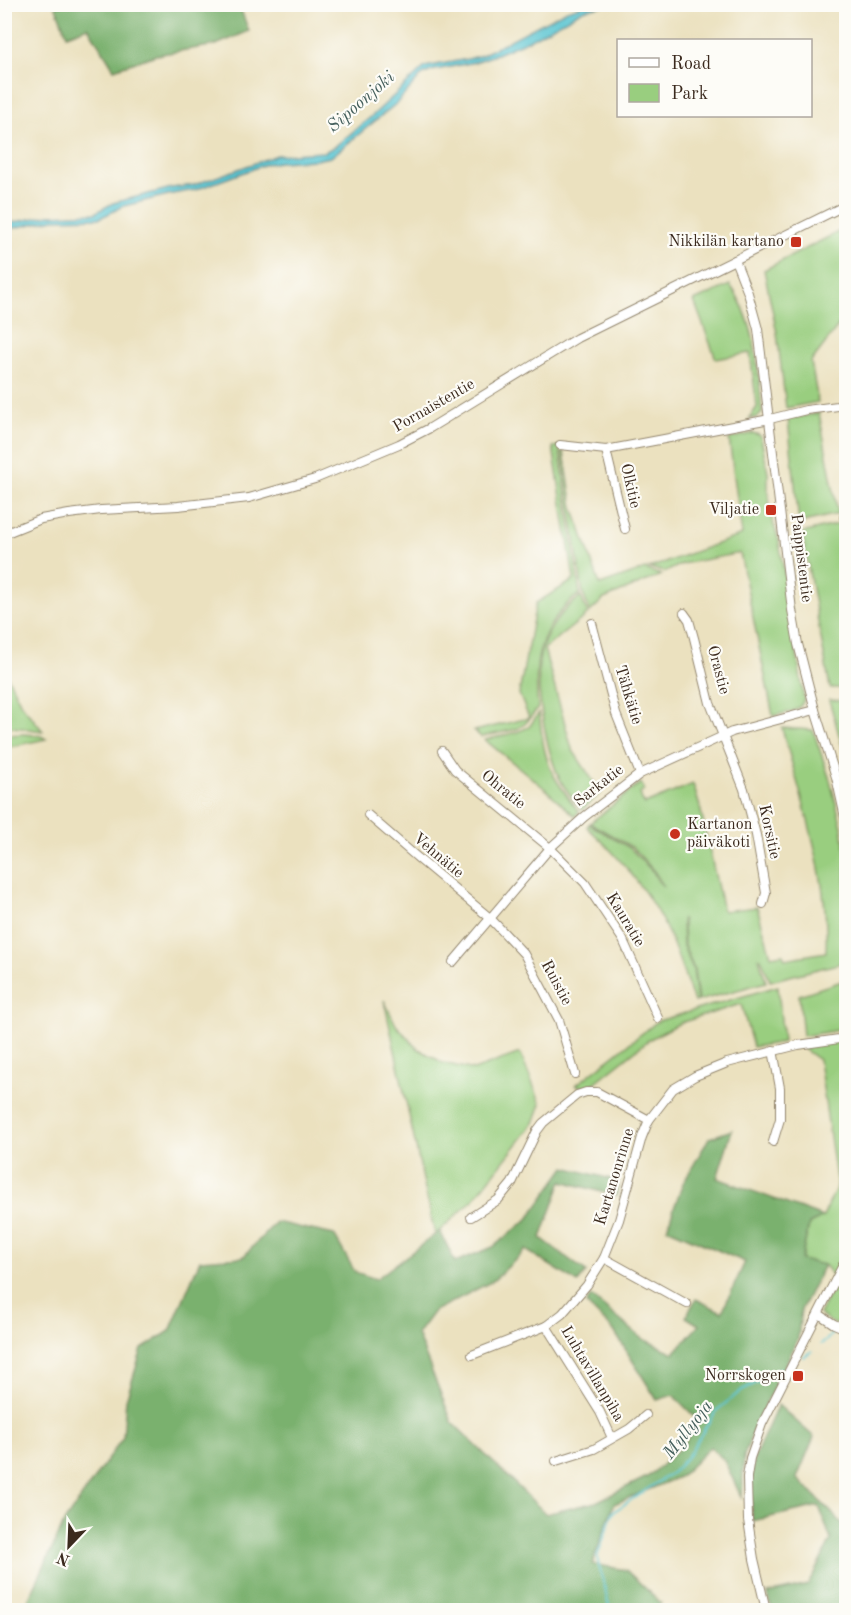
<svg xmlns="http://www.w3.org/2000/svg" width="851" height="1615" font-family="'Old Standard TT',serif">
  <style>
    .green { fill: #99ce7f; stroke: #6a7c4e; stroke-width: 1.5 }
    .forest { fill: #7ab16e; stroke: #5a6e46; stroke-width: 1.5 }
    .water { fill: #59c5d2; stroke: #4a7878; stroke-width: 1.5 }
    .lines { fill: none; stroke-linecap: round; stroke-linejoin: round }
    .stream { stroke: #59c5d2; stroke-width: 2 }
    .minor-casing { stroke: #93866e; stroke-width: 10 }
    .minor { stroke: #fff; stroke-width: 8 }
    .poi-dot { fill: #c8321e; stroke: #fdfcf7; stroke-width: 2 }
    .labels { text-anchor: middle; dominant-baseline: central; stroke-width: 4.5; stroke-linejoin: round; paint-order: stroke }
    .poi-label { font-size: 16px; fill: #3b2a1e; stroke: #fdfcf7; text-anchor: end }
    .street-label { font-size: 16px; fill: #3b2a1e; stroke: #fdfcf7 }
    .water-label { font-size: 18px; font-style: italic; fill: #46605d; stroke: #fdfcf7 }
  </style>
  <rect width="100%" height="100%" fill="#fdfcf7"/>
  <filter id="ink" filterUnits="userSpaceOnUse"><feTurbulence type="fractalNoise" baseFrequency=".0167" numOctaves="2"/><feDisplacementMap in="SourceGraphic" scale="12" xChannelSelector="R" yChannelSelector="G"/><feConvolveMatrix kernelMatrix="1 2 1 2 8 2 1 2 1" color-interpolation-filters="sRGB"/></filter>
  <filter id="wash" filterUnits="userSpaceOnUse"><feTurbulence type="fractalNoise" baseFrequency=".008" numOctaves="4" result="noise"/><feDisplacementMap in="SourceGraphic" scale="24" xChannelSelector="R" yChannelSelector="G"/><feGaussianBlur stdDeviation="1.35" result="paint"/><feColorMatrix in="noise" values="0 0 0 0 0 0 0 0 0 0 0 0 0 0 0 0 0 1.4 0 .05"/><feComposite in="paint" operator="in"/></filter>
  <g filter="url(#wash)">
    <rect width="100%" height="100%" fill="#ebe1bf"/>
    <!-- green -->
    <g class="green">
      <path d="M 846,228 L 846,316 L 811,362 L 818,402 L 786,408 L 777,333 L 764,270 Z"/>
      <path d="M 730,285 C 757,321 758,370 762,413 L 758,417 L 749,419 L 757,407 L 750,353 L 716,359 L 694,301 Z"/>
      <path d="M 819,413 L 838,514 L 799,523 L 788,419 Z"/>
      <path d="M 753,433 L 759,435 L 761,438 L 768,472 L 768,493 L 771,516 L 779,541 L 804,699 C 800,713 786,712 773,716 L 740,553 L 682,564 L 666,572 L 649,568 L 742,535 L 729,439 Z"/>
      <path d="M 559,446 L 580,594 C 570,600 563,608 556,617 C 534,647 535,673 538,708 L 526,723 L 517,729 L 481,737 L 474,731 L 529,718 L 519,694 L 536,603 L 574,580 L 553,447 Z"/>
      <path d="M 562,452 L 564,452 L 573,507 L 600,585 L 645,569 L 661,575 L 604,599 L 590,612 L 583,594 Z"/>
      <path d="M 846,522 L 846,688 L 830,688 L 802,533 Z"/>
      <path d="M 581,597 L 588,614 L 544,649 L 572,749 L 601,793 L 582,810 C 574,799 563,788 558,775 C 546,748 532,676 542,648 C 548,629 564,607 581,597 Z"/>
      <path d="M 4,669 L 21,704 L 43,731 L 5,726 Z"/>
      <path d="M 829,700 L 846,701 L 846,759 Z"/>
      <path d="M 539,713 C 542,736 544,761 557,781 C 564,792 572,802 579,812 L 575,816 L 543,787 L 485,740 L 517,732 L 529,727 Z"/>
      <path d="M 782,728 L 813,730 L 830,780 L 842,827 L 846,857 L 846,962 L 770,981 L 761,958 L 759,958 L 766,982 L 698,1001 L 694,969 L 684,946 L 683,920 L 682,919 L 683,946 L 693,969 L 697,1001 L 694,1002 C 686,980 679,958 670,937 C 651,894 621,858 587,827 L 589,824 L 630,848 L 653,872 L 658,881 L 664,887 L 654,871 L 632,847 L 590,823 L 641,783 L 644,790 L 640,793 L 642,800 L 645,804 L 693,784 L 700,807 L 723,911 L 757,907 L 771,956 L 783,954 L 785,959 L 826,952 C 830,877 801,799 782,728 Z"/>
      <path d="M 25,734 L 41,736 L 46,739 L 5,748 L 5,735 Z"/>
      <path d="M 842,981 L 845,1029 L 803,1036 L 799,995 Z"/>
      <path d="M 778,986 L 783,1042 L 753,1047 L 741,1004 L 680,1023 L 650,1039 L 587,1089 L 576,1085 L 658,1021 Z"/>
      <path d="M 384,1000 L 396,1025 L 417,1048 L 443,1063 L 474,1070 L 520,1053 L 541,1104 L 534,1123 L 473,1200 L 435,1235 Z"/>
      <path d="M 846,1039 L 846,1323 L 834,1324 L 819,1314 L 836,1281 L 824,1265 L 801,1261 L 809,1224 L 823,1217 L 837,1186 L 819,1060 L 798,1045 Z"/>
    </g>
    <!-- forest -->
    <g class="forest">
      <path d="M 55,5 L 239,5 L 249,31 L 216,45 L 156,55 L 114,69 L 88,27 L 67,35 Z"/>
      <path d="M 732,1130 L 717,1178 L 823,1217 L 809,1224 L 801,1260 L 824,1265 L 801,1310 L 798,1339 L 756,1423 L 744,1456 L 742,1499 L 724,1460 L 710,1447 L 681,1476 L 614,1504 L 592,1564 L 626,1570 L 661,1603 L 655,1610 L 26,1610 L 25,1607 L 65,1521 L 123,1437 L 126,1400 L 142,1349 L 170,1331 L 200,1260 L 243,1257 L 276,1222 L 334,1235 L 355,1272 L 376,1279 L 440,1231 L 455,1262 L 493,1247 L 528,1219 L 565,1167 L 619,1181 L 616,1196 L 562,1181 L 541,1238 L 586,1272 L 578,1283 L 526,1250 L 493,1281 L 434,1311 L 417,1334 L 452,1422 L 546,1514 L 596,1502 L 647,1477 L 660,1467 L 684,1444 L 699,1421 L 673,1395 L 657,1400 L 614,1331 L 586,1304 L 591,1296 L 643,1339 L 674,1353 L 699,1325 L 686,1317 L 696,1299 L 722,1312 L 745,1262 L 667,1228 L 682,1185 L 709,1138 Z"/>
      <path d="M 778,1405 L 814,1437 L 797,1478 L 846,1527 L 846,1610 L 772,1610 L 768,1594 L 808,1585 L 831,1540 L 819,1506 L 752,1521 L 751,1479 L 754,1458 Z"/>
    </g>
    <!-- water -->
    <path class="water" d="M 584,5 L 605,5 L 583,10 L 529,40 L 492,56 L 475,62 L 431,71 L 421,76 L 397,103 L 331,157 L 315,160 L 279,162 L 266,164 L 195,190 L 172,194 L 124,206 L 100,218 L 54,219 L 5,230 L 5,224 L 50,215 L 95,213 L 113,203 L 172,188 L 194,185 L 277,155 L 324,152 L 334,147 L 372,116 L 425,67 L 468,59 L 482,55 L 567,10 Z"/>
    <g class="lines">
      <!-- stream -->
      <g class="stream">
        <path d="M 841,1322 L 846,1315"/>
        <path d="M 821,1344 L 826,1341 L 836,1328"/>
        <path d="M 803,1357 L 812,1351"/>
        <path d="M 610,1610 L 597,1557 L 613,1512 L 673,1472 L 687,1457 L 716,1411 L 742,1390 L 770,1376 L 780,1368"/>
      </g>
    </g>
  </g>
  <g filter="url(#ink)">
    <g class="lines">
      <defs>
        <g id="minor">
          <path d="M 735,260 L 748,293 L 758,329 L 792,610 L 798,644 L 815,710 L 836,777 L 846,822"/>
          <path d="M 560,445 L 606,450 L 770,419 L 806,410 L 846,405"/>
          <path d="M 606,450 L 625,529"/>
          <path d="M 844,517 L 846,516"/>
          <path d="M 4,534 L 41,519 L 69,514 L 101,510 L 178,506 L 249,498 L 315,479 L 399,444 L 430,428 L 577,338 L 846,205"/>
          <path d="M 684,613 L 689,620 L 694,638 L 710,703 L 744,789 L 756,835 L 766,893 L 763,904"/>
          <path d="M 592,623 L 616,714 L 640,774"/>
          <path d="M 442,751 L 455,770 L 550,848 L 585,883 L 623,940 L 658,1018"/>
          <path d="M 368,815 L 419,859 L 490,918 L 524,954 L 559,1020 L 575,1074"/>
          <path d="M 453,962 L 550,848 L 584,817 L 640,774 L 732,732 L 815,710"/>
          <path d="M 773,1050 L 780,1088 L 780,1119 L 773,1142"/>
          <path d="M 471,1217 L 498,1200 L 512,1183 L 537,1131 L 543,1123 L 577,1095 L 586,1092 L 597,1092 L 649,1120"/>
          <path d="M 604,1258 L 687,1304"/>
          <path d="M 819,1314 L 834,1324 L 846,1329"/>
          <path d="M 546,1326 L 600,1412 L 612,1438"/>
          <path d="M 472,1355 L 546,1326 L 562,1314 L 587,1285 L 604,1258 L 619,1220 L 642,1137 L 649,1120 L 673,1089 L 695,1076 L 727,1063 L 798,1045 L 846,1038"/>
          <path d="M 556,1461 L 594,1449 L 629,1429 L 646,1415"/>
          <path d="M 766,1610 L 754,1559 L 748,1520 L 747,1477 L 750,1458 L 762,1424 L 846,1259"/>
        </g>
      </defs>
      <!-- minor casing -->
      <use href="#minor" class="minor-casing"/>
      <!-- minor -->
      <use href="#minor" class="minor"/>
    </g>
  </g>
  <!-- markers -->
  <g class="poi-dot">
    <rect x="790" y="236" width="12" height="12" rx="3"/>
    <rect x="765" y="504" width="12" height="12" rx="3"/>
    <circle cx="675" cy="834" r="6"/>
    <rect x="792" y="1370" width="12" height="12" rx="3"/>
  </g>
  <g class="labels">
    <!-- poi labels -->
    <g class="poi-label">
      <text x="784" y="242">Nikkilän kartano</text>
      <text x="759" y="510">Viljatie</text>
      <text x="687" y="825" text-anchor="start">Kartanon<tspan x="687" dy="18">päiväkoti</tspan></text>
      <text x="786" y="1376">Norrskogen</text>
    </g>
    <!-- street labels -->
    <g class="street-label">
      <text transform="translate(434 406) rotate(-30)">Pornaistentie</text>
      <text transform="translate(630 486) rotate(77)">Olkitie</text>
      <text transform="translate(801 558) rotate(83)">Paippistentie</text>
      <text transform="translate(718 670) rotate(75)">Orastie</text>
      <text transform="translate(628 695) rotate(73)">Tähkätie</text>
      <text transform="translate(599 786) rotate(-38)">Sarkatie</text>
      <text transform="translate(503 790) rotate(39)">Ohratie</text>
      <text transform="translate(769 832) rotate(78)">Korsitie</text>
      <text transform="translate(438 856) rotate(40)">Vehnätie</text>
      <text transform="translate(625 920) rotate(59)">Kauratie</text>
      <text transform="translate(556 983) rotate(62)">Ruistie</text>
      <text transform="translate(615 1177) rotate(-73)">Kartanonrinne</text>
      <text transform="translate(592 1374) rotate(59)">Luhtavillanpiha</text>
    </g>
    <!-- water labels -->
    <g class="water-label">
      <text transform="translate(361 102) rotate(-41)">Sipoonjoki</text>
      <text transform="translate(688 1430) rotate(-52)">Myllyoja</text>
    </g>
  </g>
  <!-- margin -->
  <rect width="851" height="1615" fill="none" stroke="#fdfcf7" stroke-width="24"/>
  <!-- legend -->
  <rect x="617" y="39" width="195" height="78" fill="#fdfcf7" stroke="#afa8a0" stroke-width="1.5"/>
  <rect x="629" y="58" width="30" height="9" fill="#ffffff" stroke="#afa8a0" stroke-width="1.5"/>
  <text x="671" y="69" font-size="18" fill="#3b2a1e">Road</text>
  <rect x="629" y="84" width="30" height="18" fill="#99ce7f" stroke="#afa8a0" stroke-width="1.5"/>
  <text x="671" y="99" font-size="18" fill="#3b2a1e">Park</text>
  <!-- north arrow -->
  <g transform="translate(69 1546) rotate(203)" stroke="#fdfcf7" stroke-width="4.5" paint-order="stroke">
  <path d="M0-4.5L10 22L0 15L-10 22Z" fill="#3b2a1e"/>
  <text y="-9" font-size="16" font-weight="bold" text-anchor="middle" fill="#3b2a1e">N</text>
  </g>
</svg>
